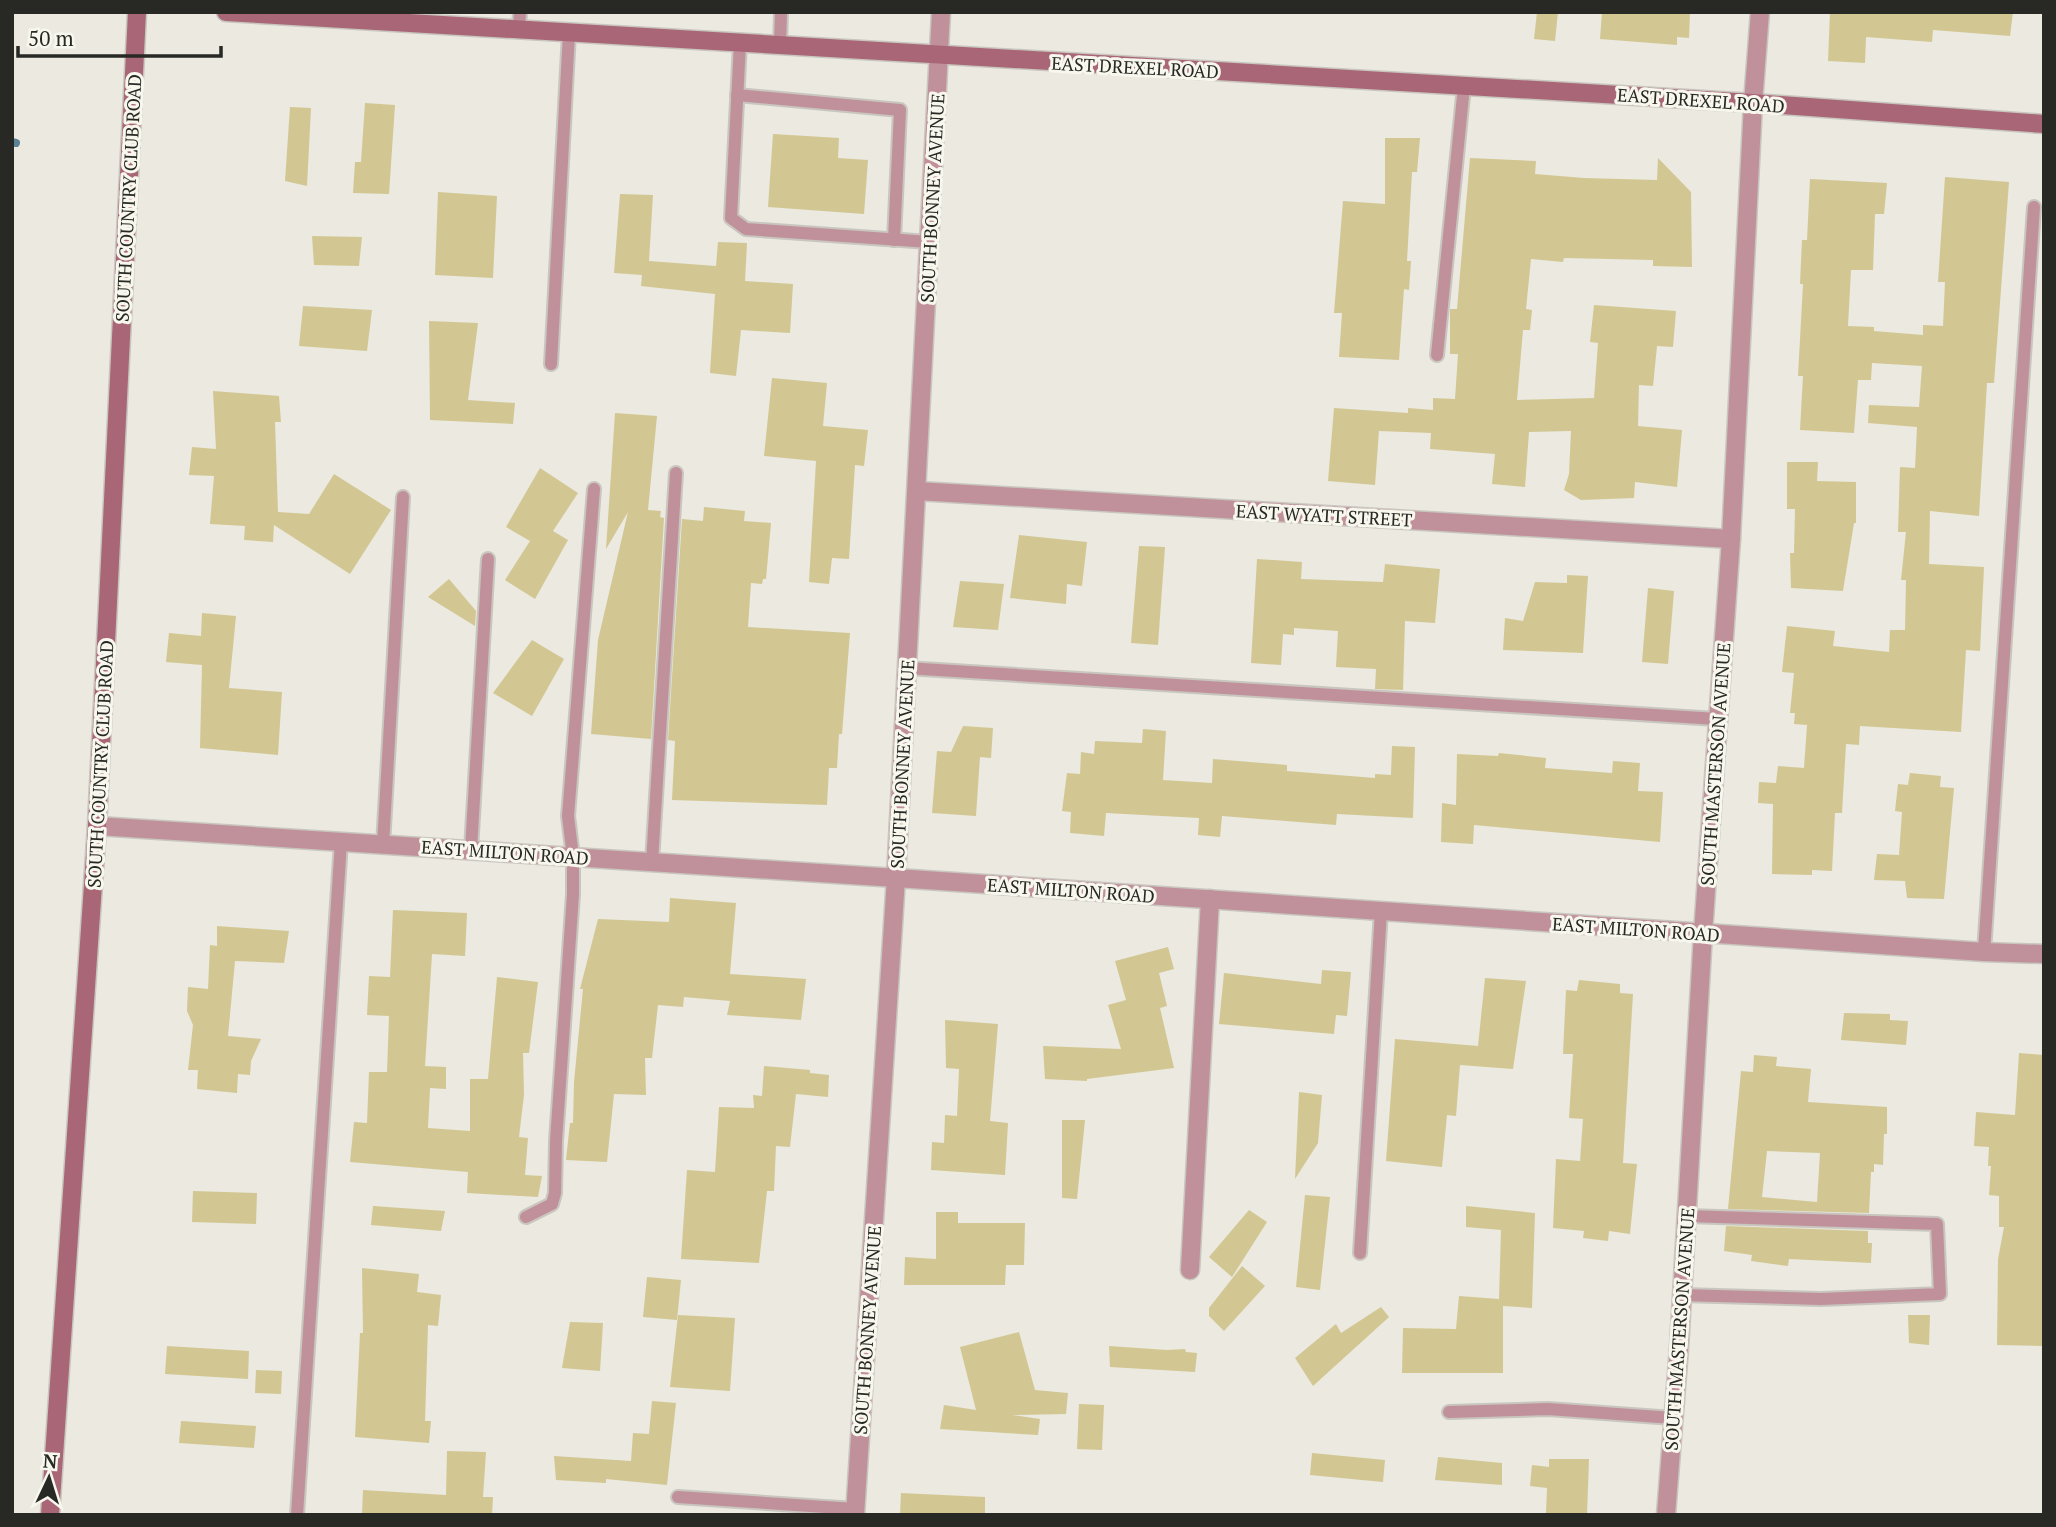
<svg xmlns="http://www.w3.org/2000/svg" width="2056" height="1527" font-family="'PT Serif',serif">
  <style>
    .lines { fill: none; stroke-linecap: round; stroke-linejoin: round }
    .stream { stroke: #5c8295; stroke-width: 8 }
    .building { fill: #d2c792; fill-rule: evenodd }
    .lane-casing { stroke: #c8c6be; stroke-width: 16 }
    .street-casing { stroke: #c8c6be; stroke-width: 21 }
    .secondary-casing { stroke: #c8c6be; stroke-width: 21 }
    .lane { stroke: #c1919b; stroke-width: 12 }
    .street { stroke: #c1919b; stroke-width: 18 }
    .secondary { stroke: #a96676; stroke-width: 18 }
    .labels { text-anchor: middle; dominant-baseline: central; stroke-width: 6; stroke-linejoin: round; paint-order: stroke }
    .street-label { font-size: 18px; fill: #282824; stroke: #f8f7ed }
  </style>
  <rect width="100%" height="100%" fill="#ebe9e0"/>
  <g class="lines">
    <!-- stream -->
    <path class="stream" d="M 12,142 L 16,143"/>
  </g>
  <!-- building -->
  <g class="building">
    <path d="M 1537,12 L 1558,12 L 1555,41 L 1534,39 Z"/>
    <path d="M 1602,12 L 1690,12 L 1689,38 L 1677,37 L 1677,45 L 1600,39 Z"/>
    <path d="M 1830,12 L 2013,12 L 2010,36 L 1933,30 L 1932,42 L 1866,37 L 1865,63 L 1828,61 Z"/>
    <path d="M 365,103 L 395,105 L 389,194 L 353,193 L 355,162 L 361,162 Z"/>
    <path d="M 290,107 L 311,108 L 307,186 L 285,181 Z"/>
    <path d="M 773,134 L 839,138 L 838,158 L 868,160 L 864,214 L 768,207 Z"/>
    <path d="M 1385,138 L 1420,138 L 1417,172 L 1412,172 L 1407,261 L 1411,261 L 1409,290 L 1404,289 L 1399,360 L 1339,357 L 1342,313 L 1334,313 L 1343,201 L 1385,204 Z"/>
    <path d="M 1470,158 L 1536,161 L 1535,174 L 1584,178 L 1657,180 L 1658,158 L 1691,192 L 1692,267 L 1653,266 L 1653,260 L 1564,258 L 1563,262 L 1531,259 L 1526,309 L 1532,310 L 1530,330 L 1523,330 L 1517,400 L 1594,398 L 1598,343 L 1590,342 L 1594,305 L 1676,311 L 1673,347 L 1657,346 L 1653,386 L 1639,385 L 1638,426 L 1682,430 L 1677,487 L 1635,482 L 1634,498 L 1581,500 L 1564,490 L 1569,474 L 1571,431 L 1529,432 L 1525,487 L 1492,484 L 1495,454 L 1430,449 L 1431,433 L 1379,431 L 1375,485 L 1328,481 L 1334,408 L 1408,413 L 1408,408 L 1433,410 L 1433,398 L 1455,399 L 1458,354 L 1450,354 L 1450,309 L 1457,309 Z"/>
    <path d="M 1945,177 L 2009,182 L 1994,383 L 1987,383 L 1979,516 L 1930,511 L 1929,564 L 1984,567 L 1980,651 L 1966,650 L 1961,732 L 1860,726 L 1859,745 L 1846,744 L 1842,813 L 1835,813 L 1832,871 L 1812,870 L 1812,875 L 1772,874 L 1773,804 L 1758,803 L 1759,782 L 1776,783 L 1778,766 L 1804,768 L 1807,725 L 1794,724 L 1795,713 L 1790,713 L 1794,673 L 1782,672 L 1787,626 L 1835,631 L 1833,646 L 1889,652 L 1890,630 L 1905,630 L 1906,580 L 1901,580 L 1906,532 L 1898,532 L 1900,467 L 1915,468 L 1917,427 L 1868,423 L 1869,405 L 1919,407 L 1922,366 L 1872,363 L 1871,380 L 1858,380 L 1854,433 L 1800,430 L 1803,376 L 1798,376 L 1803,284 L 1800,284 L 1802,240 L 1807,240 L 1810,179 L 1887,183 L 1884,214 L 1875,214 L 1873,270 L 1851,270 L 1848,326 L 1874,327 L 1874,331 L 1923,335 L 1923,325 L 1943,326 L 1945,282 L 1938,282 Z"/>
    <path d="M 438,192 L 497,196 L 493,278 L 435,275 Z"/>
    <path d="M 620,194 L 653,195 L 649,261 L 716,266 L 718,242 L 747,243 L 745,281 L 793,284 L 790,333 L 741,330 L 736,376 L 710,373 L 715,294 L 641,286 L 642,275 L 614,273 Z"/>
    <path d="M 312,236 L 362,237 L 359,266 L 314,265 Z"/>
    <path d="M 303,306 L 372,310 L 367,351 L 299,346 Z"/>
    <path d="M 429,321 L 478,323 L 468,400 L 515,403 L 513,424 L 430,420 Z"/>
    <path d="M 772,378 L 827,383 L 823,426 L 868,430 L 864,466 L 855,465 L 849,559 L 832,558 L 829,584 L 809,582 L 816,461 L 764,456 Z"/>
    <path d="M 213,391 L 279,396 L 281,422 L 275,422 L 278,512 L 309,514 L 334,474 L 391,510 L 350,574 L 274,525 L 273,542 L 244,540 L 245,526 L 210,524 L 214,476 L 189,475 L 192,447 L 216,449 Z"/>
    <path d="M 615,413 L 657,416 L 648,510 L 661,511 L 660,517 L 664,518 L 651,739 L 591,734 L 598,640 L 628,512 L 606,549 Z"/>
    <path d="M 1787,462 L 1818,462 L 1817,481 L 1856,482 L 1856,523 L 1854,523 L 1843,591 L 1791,588 L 1790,553 L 1794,553 L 1795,509 L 1787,509 Z"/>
    <path d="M 540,468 L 578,493 L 553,531 L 568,540 L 535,599 L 505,580 L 530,541 L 506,527 Z"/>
    <path d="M 704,507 L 745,511 L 744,521 L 771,523 L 766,579 L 763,579 L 762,584 L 751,583 L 748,627 L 850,633 L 842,734 L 839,734 L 837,768 L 829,768 L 827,805 L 672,800 L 675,741 L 668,740 L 682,519 L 703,521 Z"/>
    <path d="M 1019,535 L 1087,542 L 1082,586 L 1067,584 L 1066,604 L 1010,598 Z"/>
    <path d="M 1139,546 L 1165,547 L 1158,645 L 1131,643 Z"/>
    <path d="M 1257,559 L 1302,562 L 1301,579 L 1383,582 L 1385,564 L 1440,569 L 1435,623 L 1405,621 L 1403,690 L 1375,689 L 1376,669 L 1336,667 L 1338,631 L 1294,628 L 1294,635 L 1283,634 L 1281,665 L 1251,663 Z"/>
    <path d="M 1567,575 L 1588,576 L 1583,653 L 1503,650 L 1505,618 L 1523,621 L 1535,582 L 1567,583 Z"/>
    <path d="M 449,579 L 476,611 L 475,626 L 428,597 Z"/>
    <path d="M 960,581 L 1004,584 L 998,630 L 953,627 Z"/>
    <path d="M 1648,588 L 1674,591 L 1668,664 L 1642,662 Z"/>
    <path d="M 202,613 L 236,616 L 229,688 L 282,692 L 278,755 L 200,748 L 202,665 L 166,662 L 169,633 L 201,636 Z"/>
    <path d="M 532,640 L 564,659 L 532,716 L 493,693 Z"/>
    <path d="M 963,726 L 993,728 L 991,758 L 980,757 L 976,816 L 932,813 L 937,751 L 951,752 Z"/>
    <path d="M 1143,729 L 1166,731 L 1163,780 L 1212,783 L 1213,759 L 1287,765 L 1287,771 L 1375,778 L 1375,774 L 1391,775 L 1392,746 L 1415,747 L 1413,818 L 1337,814 L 1336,825 L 1222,816 L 1220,837 L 1198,835 L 1199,818 L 1106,813 L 1104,836 L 1070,833 L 1071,812 L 1062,811 L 1067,773 L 1080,774 L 1081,752 L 1094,754 L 1095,741 L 1142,743 Z"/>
    <path d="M 1499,753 L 1546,758 L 1545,768 L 1612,773 L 1613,761 L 1640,763 L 1638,791 L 1663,792 L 1660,842 L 1474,825 L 1473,844 L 1441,842 L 1442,803 L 1456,805 L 1457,754 L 1498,756 Z"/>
    <path d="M 1910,773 L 1941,776 L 1940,787 L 1954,788 L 1944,899 L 1907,898 L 1905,881 L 1874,880 L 1877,854 L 1899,855 L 1902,812 L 1895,811 L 1898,784 L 1908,785 Z"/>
    <path d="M 670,898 L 736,903 L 730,974 L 806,979 L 801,1020 L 727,1015 L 730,1001 L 684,997 L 683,1007 L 658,1005 L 652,1058 L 645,1058 L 646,1095 L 614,1094 L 607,1162 L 566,1160 L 570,1123 L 573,1123 L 574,1082 L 583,989 L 580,989 L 598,919 L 669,922 Z"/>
    <path d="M 393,910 L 467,913 L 465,956 L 432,954 L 425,1066 L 446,1067 L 446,1089 L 430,1088 L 428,1128 L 470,1131 L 470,1079 L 488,1079 L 497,977 L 538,982 L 529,1053 L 523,1053 L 524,1095 L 519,1137 L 528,1138 L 525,1175 L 542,1176 L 538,1197 L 467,1193 L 468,1172 L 350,1162 L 354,1122 L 367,1123 L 369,1072 L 387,1072 L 389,1016 L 367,1015 L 369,976 L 390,977 Z"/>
    <path d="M 217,926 L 289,931 L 284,963 L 235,961 L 228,1036 L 261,1039 L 251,1061 L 250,1075 L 238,1074 L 237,1093 L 197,1089 L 198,1070 L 188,1070 L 193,1025 L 187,1011 L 188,987 L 208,989 L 210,945 L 217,946 Z"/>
    <path d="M 1168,947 L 1174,969 L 1159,973 L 1167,1006 L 1160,1008 L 1174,1068 L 1087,1079 L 1087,1081 L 1045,1079 L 1043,1046 L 1121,1049 L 1108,1005 L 1126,1000 L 1115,961 Z"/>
    <path d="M 1322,970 L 1351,972 L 1347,1016 L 1336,1015 L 1334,1034 L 1219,1024 L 1224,973 L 1321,984 Z"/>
    <path d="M 1485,978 L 1526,981 L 1513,1069 L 1460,1065 L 1456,1116 L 1447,1115 L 1442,1167 L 1386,1161 L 1395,1039 L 1478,1046 Z"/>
    <path d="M 1579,980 L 1620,984 L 1620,993 L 1633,994 L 1623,1163 L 1637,1164 L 1630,1234 L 1609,1231 L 1608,1241 L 1583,1238 L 1584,1231 L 1553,1228 L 1556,1159 L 1580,1161 L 1583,1119 L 1569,1118 L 1573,1054 L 1563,1054 L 1566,990 L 1577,991 Z"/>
    <path d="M 1844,1013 L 1890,1014 L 1890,1020 L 1908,1021 L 1906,1045 L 1841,1040 Z"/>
    <path d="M 945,1020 L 998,1024 L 990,1121 L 1008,1123 L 1005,1175 L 931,1170 L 932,1142 L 944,1143 L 945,1115 L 957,1116 L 959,1069 L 946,1068 Z"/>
    <path d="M 2019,1053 L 2044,1055 L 2044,1346 L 1997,1345 L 1998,1259 L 2004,1227 L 1999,1227 L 1999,1196 L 1989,1195 L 1991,1166 L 1988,1166 L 1989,1147 L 1974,1146 L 1976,1112 L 2015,1115 Z"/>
    <path d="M 1754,1055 L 1777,1057 L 1776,1066 L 1811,1069 L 1808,1102 L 1887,1107 L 1887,1134 L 1884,1134 L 1883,1165 L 1874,1164 L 1874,1172 L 1871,1172 L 1869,1213 L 1728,1209 L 1741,1071 L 1753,1072 ZM 1767,1151 L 1820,1153 L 1817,1202 L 1762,1197 Z"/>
    <path d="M 764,1066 L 810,1070 L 810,1073 L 829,1075 L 828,1097 L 796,1094 L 790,1147 L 776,1146 L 774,1191 L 767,1191 L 759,1263 L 681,1259 L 687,1170 L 715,1172 L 719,1107 L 754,1108 L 753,1095 L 762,1096 Z"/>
    <path d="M 1299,1092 L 1322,1095 L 1318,1143 L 1295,1179 Z"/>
    <path d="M 1062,1120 L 1085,1120 L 1077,1199 L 1062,1198 Z"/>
    <path d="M 193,1191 L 257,1193 L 256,1224 L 192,1222 Z"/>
    <path d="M 1305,1195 L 1330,1197 L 1320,1290 L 1296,1287 Z"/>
    <path d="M 373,1206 L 445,1211 L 441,1231 L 371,1225 Z"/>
    <path d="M 1466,1206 L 1535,1213 L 1532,1308 L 1503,1306 L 1503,1373 L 1402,1373 L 1403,1328 L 1456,1329 L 1459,1296 L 1499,1299 L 1501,1230 L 1466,1227 Z"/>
    <path d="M 1249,1210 L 1267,1222 L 1232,1277 L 1209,1257 Z"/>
    <path d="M 936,1212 L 958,1212 L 958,1223 L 1025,1223 L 1024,1265 L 1006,1265 L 1005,1285 L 904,1285 L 905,1257 L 936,1259 Z"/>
    <path d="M 1726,1226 L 1868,1231 L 1868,1243 L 1872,1243 L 1871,1263 L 1789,1259 L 1788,1266 L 1751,1261 L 1752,1255 L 1724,1251 Z"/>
    <path d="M 1242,1266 L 1265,1286 L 1224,1331 L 1209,1316 L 1209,1308 Z"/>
    <path d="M 362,1268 L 419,1274 L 417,1292 L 441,1295 L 438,1326 L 428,1325 L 425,1421 L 431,1421 L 429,1443 L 355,1437 L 360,1333 L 363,1333 Z"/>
    <path d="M 647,1277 L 681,1280 L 677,1320 L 643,1317 Z"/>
    <path d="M 1381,1307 L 1389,1317 L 1313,1386 L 1295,1358 L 1336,1324 L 1341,1333 Z"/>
    <path d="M 678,1315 L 735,1318 L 730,1391 L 670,1387 Z"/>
    <path d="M 1908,1315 L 1930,1315 L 1929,1345 L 1909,1343 Z"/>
    <path d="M 570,1322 L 603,1323 L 600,1371 L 562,1368 Z"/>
    <path d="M 1019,1332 L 1035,1390 L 1068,1393 L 1066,1414 L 1012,1415 L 1040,1419 L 1038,1435 L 940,1429 L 944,1405 L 976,1410 L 960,1347 Z"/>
    <path d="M 167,1346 L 249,1351 L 248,1379 L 165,1374 Z"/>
    <path d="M 1109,1346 L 1167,1350 L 1185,1349 L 1186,1352 L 1197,1353 L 1195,1372 L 1110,1367 Z"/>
    <path d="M 256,1370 L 282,1371 L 281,1394 L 255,1393 Z"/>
    <path d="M 652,1401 L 676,1403 L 667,1485 L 606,1479 L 606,1483 L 556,1480 L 554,1456 L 631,1461 L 633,1433 L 649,1434 Z"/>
    <path d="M 1079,1404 L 1104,1405 L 1102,1450 L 1077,1449 Z"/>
    <path d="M 181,1421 L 256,1426 L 254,1448 L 179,1443 Z"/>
    <path d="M 447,1451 L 486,1452 L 483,1497 L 493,1497 L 492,1515 L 362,1515 L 363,1490 L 446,1495 Z"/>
    <path d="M 1312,1453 L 1385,1460 L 1383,1482 L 1310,1475 Z"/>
    <path d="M 1438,1457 L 1502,1463 L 1502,1485 L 1435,1480 Z"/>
    <path d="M 1549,1459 L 1589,1459 L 1587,1515 L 1546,1513 L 1547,1488 L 1530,1486 L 1532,1465 L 1549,1467 Z"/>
    <path d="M 901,1493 L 985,1497 L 985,1515 L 900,1515 Z"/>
  </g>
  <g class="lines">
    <defs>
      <g id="lane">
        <path d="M 519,30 L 520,12"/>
        <path d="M 740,43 L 731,218 L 746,229 L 929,242"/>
        <path d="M 780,46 L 781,12"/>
        <path d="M 737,95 L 900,110 L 894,240"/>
        <path d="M 1437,355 L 1464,86"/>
        <path d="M 551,364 L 569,33"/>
        <path d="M 906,668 L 1717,719"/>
        <path d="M 383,845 L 403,497"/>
        <path d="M 471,850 L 488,559"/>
        <path d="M 652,862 L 676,473"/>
        <path d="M 1984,952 L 2034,207"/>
        <path d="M 526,1217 L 552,1204 L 555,1193 L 556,1141 L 573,894 L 573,857 L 568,816 L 594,489"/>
        <path d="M 1360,1253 L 1381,911"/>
        <path d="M 1682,1295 L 1821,1299 L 1940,1294 L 1937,1224 L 1687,1216"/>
        <path d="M 1449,1412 L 1548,1409 L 1673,1418"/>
        <path d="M 678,1497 L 855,1509"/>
        <path d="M 297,1515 L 341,842"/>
      </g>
      <g id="street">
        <path d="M 917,491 L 1731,539"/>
        <path d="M 97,826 L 896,878 L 1984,952 L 2044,954"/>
        <path d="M 1190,1270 L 1210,899"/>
        <path d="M 855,1515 L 896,878 L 941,12"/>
        <path d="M 1666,1515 L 1679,1348 L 1703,933 L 1731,539 L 1753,103 L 1760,12"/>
      </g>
      <g id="secondary">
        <path d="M 226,12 L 1753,103 L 2044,124"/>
        <path d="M 50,1515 L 97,826 L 137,12"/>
      </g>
    </defs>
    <!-- lane casing -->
    <use href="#lane" class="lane-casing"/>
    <!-- street casing -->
    <use href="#street" class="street-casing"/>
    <!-- secondary casing -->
    <use href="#secondary" class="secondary-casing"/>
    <!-- lane -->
    <use href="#lane" class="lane"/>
    <!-- street -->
    <use href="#street" class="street"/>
    <!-- secondary -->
    <use href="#secondary" class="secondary"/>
  </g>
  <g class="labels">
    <!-- street labels -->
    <g class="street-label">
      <text transform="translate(1135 67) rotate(3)">EAST DREXEL ROAD</text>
      <text transform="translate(1701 100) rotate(4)">EAST DREXEL ROAD</text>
      <text transform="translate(128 198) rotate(-87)">SOUTH COUNTRY CLUB ROAD</text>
      <text transform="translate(932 198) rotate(-87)">SOUTH BONNEY AVENUE</text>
      <text transform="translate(1324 515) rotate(3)">EAST WYATT STREET</text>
      <text transform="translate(100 764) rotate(-87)">SOUTH COUNTRY CLUB ROAD</text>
      <text transform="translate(902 764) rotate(-87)">SOUTH BONNEY AVENUE</text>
      <text transform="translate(1715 764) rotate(-86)">SOUTH MASTERSON AVENUE</text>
      <text transform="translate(505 852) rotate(4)">EAST MILTON ROAD</text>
      <text transform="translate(1071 890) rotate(4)">EAST MILTON ROAD</text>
      <text transform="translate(1636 929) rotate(4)">EAST MILTON ROAD</text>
      <text transform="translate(1679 1329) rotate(-86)">SOUTH MASTERSON AVENUE</text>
      <text transform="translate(867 1330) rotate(-86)">SOUTH BONNEY AVENUE</text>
    </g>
  </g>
  <!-- border -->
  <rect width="2056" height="1527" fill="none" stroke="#282824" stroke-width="28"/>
  <!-- north arrow -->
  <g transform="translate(49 1478) rotate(4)" stroke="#f8f7ed" stroke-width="5" paint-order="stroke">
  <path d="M0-5L12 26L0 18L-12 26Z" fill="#282824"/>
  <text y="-10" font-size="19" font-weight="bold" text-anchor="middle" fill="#282824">N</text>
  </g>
  <!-- scale -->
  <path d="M18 46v10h203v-10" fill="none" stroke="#282824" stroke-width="3.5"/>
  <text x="28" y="46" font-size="21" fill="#282824" stroke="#f8f7ed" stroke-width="5" paint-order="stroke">50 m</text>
</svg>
